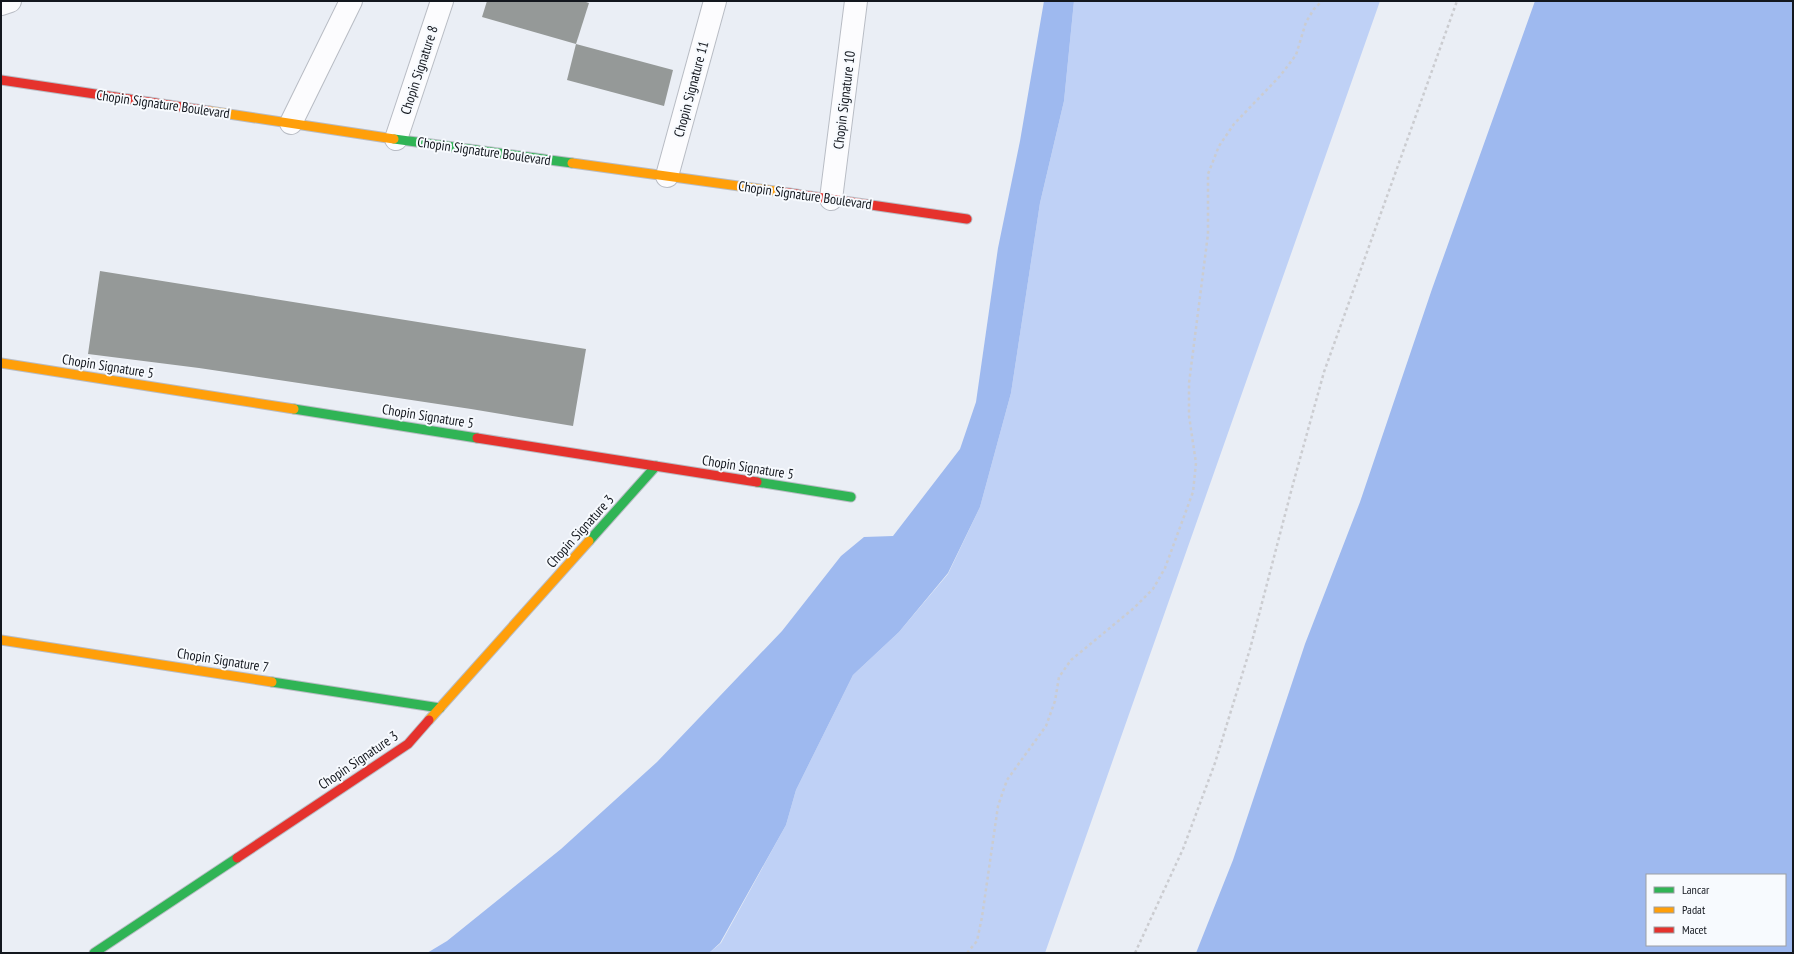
<svg xmlns="http://www.w3.org/2000/svg" width="1794" height="954" font-family="'PT Sans Narrow',sans-serif">
  <style>
    .green { fill: #bfd1f6 }
    .water { fill: #9eb9ef; fill-rule: evenodd }
    .building { fill: #959998 }
    .lines { fill: none; stroke-linecap: round; stroke-linejoin: round }
    .street-casing { stroke: #b8bcc4; stroke-width: 24 }
    .fast-casing { stroke: #b8bcc4; stroke-width: 11 }
    .slow-casing { stroke: #b8bcc4; stroke-width: 11 }
    .jam-casing { stroke: #b8bcc4; stroke-width: 11 }
    .path { stroke: #cbccd0; stroke-width: 2.5; stroke-dasharray: 3 3; stroke-linecap: butt }
    .street { stroke: #fcfcfe; stroke-width: 22 }
    .fast { stroke: #30b455; stroke-width: 9 }
    .slow { stroke: #ff9f0a; stroke-width: 9 }
    .jam { stroke: #e5322d; stroke-width: 9 }
    .labels { text-anchor: middle; dominant-baseline: central; stroke-width: 4; stroke-linejoin: round; paint-order: stroke }
    .street-label { font-size: 14px; fill: #13171e; stroke: #f7fafe }
  </style>
  <rect width="100%" height="100%" fill="#eaeef5"/>
  <!-- green -->
  <path class="green" d="M 1074,1 L 1380,1 L 1045,953 L 709,953 L 721,943 L 786,825 L 796,790 L 853,675 L 899,632 L 948,574 L 980,507 L 1011,393 L 1040,203 L 1064,101 Z"/>
  <!-- water -->
  <g class="water">
    <path d="M 1044,1 L 1074,1 L 1064,101 L 1040,203 L 1011,393 L 980,507 L 948,573 L 899,632 L 853,675 L 796,790 L 786,825 L 720,943 L 709,953 L 427,953 L 447,941 L 561,849 L 657,762 L 782,631 L 841,556 L 864,537 L 893,536 L 960,449 L 976,402 L 998,248 L 1020,141 Z"/>
    <path d="M 1535,1 L 1793,1 L 1793,953 L 1196,953 L 1233,860 L 1305,644 L 1360,502 L 1432,289 ZM 1647,875 L 1785,875 L 1785,945 L 1647,945 Z"/>
  </g>
  <!-- building -->
  <g class="building">
    <path d="M 487,1 L 583,1 L 589,3 L 576,44 L 482,17 Z"/>
    <path d="M 576,44 L 673,70 L 664,106 L 567,80 Z"/>
    <path d="M 100,271 L 586,349 L 573,426 L 471,409 L 199,368 L 88,354 Z"/>
  </g>
  <g class="lines">
    <defs>
      <g id="street">
        <path d="M 1,4 L 10,1"/>
        <path d="M 291,123 L 351,1"/>
        <path d="M 396,139 L 442,1"/>
        <path d="M 667,176 L 715,1"/>
        <path d="M 831,199 L 856,1"/>
      </g>
      <g id="fast">
        <path d="M 394,139 L 572,163"/>
        <path d="M 294,409 L 477,438"/>
        <path d="M 757,482 L 851,497"/>
        <path d="M 589,541 L 656,466"/>
        <path d="M 272,682 L 440,708"/>
        <path d="M 94,953 L 237,858"/>
      </g>
      <g id="slow">
        <path d="M 209,111 L 394,139"/>
        <path d="M 572,163 L 782,192"/>
        <path d="M 1,363 L 294,409"/>
        <path d="M 1,640 L 272,682"/>
        <path d="M 429,720 L 589,541"/>
      </g>
      <g id="jam">
        <path d="M 1,80 L 209,111"/>
        <path d="M 782,192 L 967,219"/>
        <path d="M 477,438 L 757,482"/>
        <path d="M 237,858 L 408,744 L 429,720"/>
      </g>
    </defs>
    <!-- street casing -->
    <use href="#street" class="street-casing"/>
    <!-- fast casing -->
    <use href="#fast" class="fast-casing"/>
    <!-- slow casing -->
    <use href="#slow" class="slow-casing"/>
    <!-- jam casing -->
    <use href="#jam" class="jam-casing"/>
    <!-- path -->
    <g class="path">
      <path d="M 967,953 L 977,941 L 982,917 L 998,806 L 1007,780 L 1046,726 L 1055,701 L 1059,677 L 1071,660 L 1134,608 L 1153,589 L 1165,568 L 1193,492 L 1196,463 L 1189,416 L 1189,383 L 1208,234 L 1208,174 L 1219,146 L 1234,124 L 1280,76 L 1296,55 L 1306,22 L 1314,9 L 1322,1"/>
      <path d="M 1135,953 L 1183,849 L 1215,763 L 1250,649 L 1293,484 L 1324,372 L 1457,1"/>
    </g>
    <!-- street -->
    <use href="#street" class="street"/>
    <!-- fast -->
    <use href="#fast" class="fast"/>
    <!-- slow -->
    <use href="#slow" class="slow"/>
    <!-- jam -->
    <use href="#jam" class="jam"/>
  </g>
  <g class="labels">
    <!-- street labels -->
    <g class="street-label">
      <text transform="translate(419 70) rotate(-72)">Chopin Signature 8</text>
      <text transform="translate(691 89) rotate(-75)">Chopin Signature 11</text>
      <text transform="translate(844 100) rotate(-83)">Chopin Signature 10</text>
      <text transform="translate(163 104) rotate(8)">Chopin Signature Boulevard</text>
      <text transform="translate(484 151) rotate(8)">Chopin Signature Boulevard</text>
      <text transform="translate(805 195) rotate(8)">Chopin Signature Boulevard</text>
      <text transform="translate(108 366) rotate(9)">Chopin Signature 5</text>
      <text transform="translate(428 416) rotate(9)">Chopin Signature 5</text>
      <text transform="translate(748 467) rotate(9)">Chopin Signature 5</text>
      <text transform="translate(580 531) rotate(-48)">Chopin Signature 3</text>
      <text transform="translate(223 660) rotate(9)">Chopin Signature 7</text>
      <text transform="translate(358 760) rotate(-34)">Chopin Signature 3</text>
    </g>
  </g>
  <!-- border -->
  <rect width="1794" height="954" fill="none" stroke="#13171e" stroke-width="4"/>
  <!-- legend -->
  <rect x="1646" y="874" width="140" height="72" fill="#f7fafe" stroke="#9c9fa4"/>
  <rect x="1654" y="887" width="20" height="6" fill="#30b455" stroke="#9c9fa4"/>
  <text x="1682" y="894" font-size="12" fill="#13171e">Lancar</text>
  <rect x="1654" y="907" width="20" height="6" fill="#ff9f0a" stroke="#9c9fa4"/>
  <text x="1682" y="914" font-size="12" fill="#13171e">Padat</text>
  <rect x="1654" y="927" width="20" height="6" fill="#e5322d" stroke="#9c9fa4"/>
  <text x="1682" y="934" font-size="12" fill="#13171e">Macet</text>
</svg>
